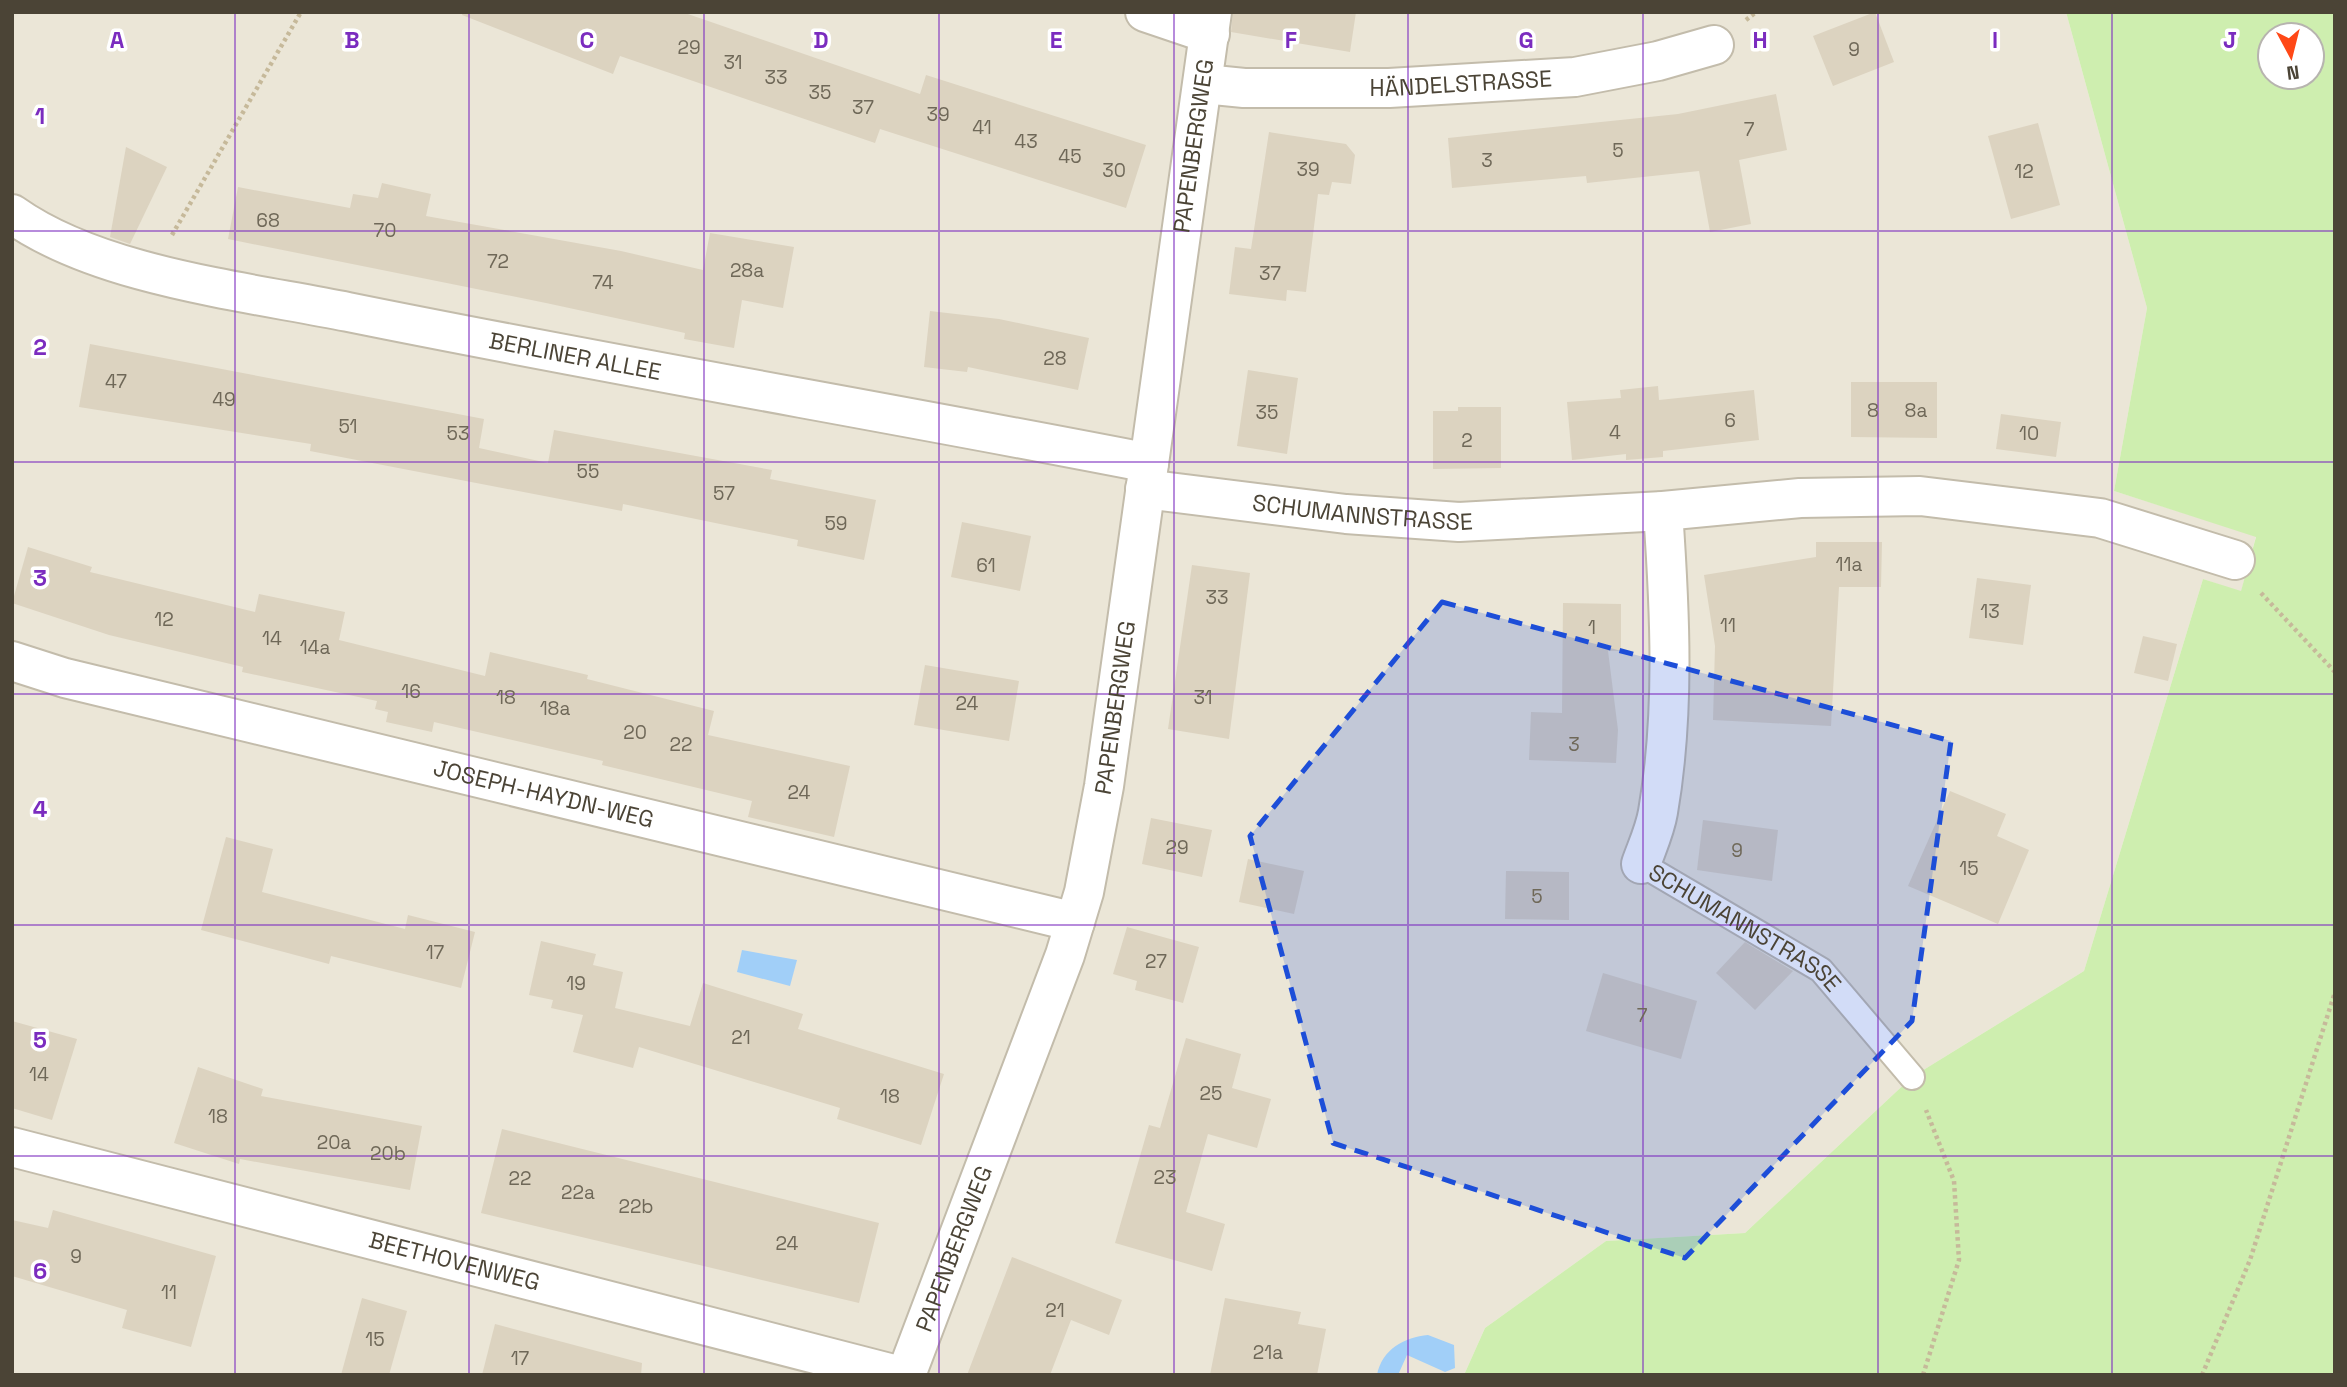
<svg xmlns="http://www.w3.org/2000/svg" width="2347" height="1387" font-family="'Space Grotesk',sans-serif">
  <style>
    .residential { fill: #ebe6d7 }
    .green { fill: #ceeeaf; fill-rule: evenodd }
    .water { fill: #a1cff8 }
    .building { fill: #dcd3c0 }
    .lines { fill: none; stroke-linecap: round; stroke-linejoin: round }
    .service-casing { stroke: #c3bcab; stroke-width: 28 }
    .minor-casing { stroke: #c3bcab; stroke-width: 42 }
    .path { stroke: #c6b99a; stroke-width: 4.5; stroke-dasharray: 3.5 3.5; stroke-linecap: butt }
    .service { stroke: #fff; stroke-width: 24 }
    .minor { stroke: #fff; stroke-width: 38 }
    .marked { fill: #1d4ed8; fill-opacity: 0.2; stroke: #1d4ed8; stroke-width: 5; stroke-dasharray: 14 9; stroke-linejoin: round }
    .grid { fill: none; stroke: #7b2cbf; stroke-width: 2; stroke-opacity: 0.55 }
    .labels { text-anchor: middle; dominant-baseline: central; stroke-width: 7; stroke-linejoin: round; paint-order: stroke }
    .number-label { font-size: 19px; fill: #6f6858 }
    .street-label { font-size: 23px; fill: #4b4436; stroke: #fff }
    .grid-label { font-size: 23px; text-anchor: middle; font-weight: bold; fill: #7b2cbf; stroke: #fff; stroke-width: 7; stroke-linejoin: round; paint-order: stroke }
  </style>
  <rect width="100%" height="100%" fill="#f6f3e9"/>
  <!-- residential -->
  <path class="residential" d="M 12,12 L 2066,12 L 2147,308 L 2114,491 L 2256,536 L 2241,592 L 2203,579 L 2084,971 L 1912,1077 L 1745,1233 L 1606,1241 L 1485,1328 L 1464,1375 L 12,1375 Z"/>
  <!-- green -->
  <path class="green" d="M 2066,12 L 2335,12 L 2335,1375 L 1464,1375 L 1485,1328 L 1606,1241 L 1745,1233 L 1912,1077 L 2084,971 L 2203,579 L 2241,591 L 2256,537 L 2114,491 L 2147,308 ZM 2270,35 L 2312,35 L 2312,77 L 2270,77 Z"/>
  <!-- water -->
  <g class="water">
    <path d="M 742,950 L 797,960 L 790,986 L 737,972 Z"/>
    <path d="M 1428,1335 L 1454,1345 L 1455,1368 L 1445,1372 L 1407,1355 L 1398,1375 L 1377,1375 C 1382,1349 1405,1337 1428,1335 Z"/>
  </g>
  <!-- building -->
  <g class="building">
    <path d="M 463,12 L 682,12 L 920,94 L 926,75 L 1146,145 L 1126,208 L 880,129 L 875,143 L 620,56 L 613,74 L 462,15 Z"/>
    <path d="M 1233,12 L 1356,12 L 1350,52 L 1231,32 Z"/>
    <path d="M 1875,12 L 1894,62 L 1833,86 L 1813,36 Z"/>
    <path d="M 1776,94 L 1787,150 L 1739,160 L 1751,224 L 1710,232 L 1699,171 L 1587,183 L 1586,176 L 1452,188 L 1448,138 L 1678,114 Z"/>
    <path d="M 2038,123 L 2060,205 L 2011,219 L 1988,136 Z"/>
    <path d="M 1269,132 L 1346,144 L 1355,155 L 1351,184 L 1332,182 L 1329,195 L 1318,194 L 1306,292 L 1287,290 L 1286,301 L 1229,294 L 1235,247 L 1251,249 Z"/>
    <path d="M 126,147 L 167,167 L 130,244 L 110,237 Z"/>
    <path d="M 382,183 L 431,194 L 426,216 L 621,251 L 703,270 L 710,233 L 794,247 L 783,308 L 742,300 L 734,348 L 684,339 L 685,333 L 546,303 L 228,239 L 238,187 L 350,208 L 353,194 L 378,198 Z"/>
    <path d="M 930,311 L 999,319 L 1089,338 L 1078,390 L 968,367 L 967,372 L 924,367 Z"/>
    <path d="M 90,344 L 484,419 L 479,448 L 548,463 L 554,430 L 772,470 L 770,479 L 876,500 L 864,560 L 797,546 L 798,540 L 623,504 L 622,511 L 310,451 L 311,444 L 79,407 Z"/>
    <path d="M 1248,370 L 1298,378 L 1287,454 L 1237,446 Z"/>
    <path d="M 1851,382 L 1937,382 L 1937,438 L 1851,437 Z"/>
    <path d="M 1658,386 L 1659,400 L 1754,390 L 1759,440 L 1663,451 L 1663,457 L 1626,460 L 1626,454 L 1572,460 L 1567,402 L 1621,398 L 1620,390 Z"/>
    <path d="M 1458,407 L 1501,407 L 1501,468 L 1433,469 L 1433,411 L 1458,411 Z"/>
    <path d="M 2001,414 L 2061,422 L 2056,457 L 1996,449 Z"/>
    <path d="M 962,522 L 1031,536 L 1020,591 L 951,577 Z"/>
    <path d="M 1816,542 L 1882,542 L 1881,587 L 1839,587 L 1831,726 L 1713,720 L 1715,646 L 1704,575 L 1816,557 Z"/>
    <path d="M 28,547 L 92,567 L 90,572 L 255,612 L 259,594 L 345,612 L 339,640 L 485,676 L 490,652 L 588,675 L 587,679 L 714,711 L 708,735 L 850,766 L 834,837 L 748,817 L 752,801 L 602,765 L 603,761 L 434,722 L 432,732 L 386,722 L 388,712 L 375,709 L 377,701 L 242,672 L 243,667 L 109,635 L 12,603 Z"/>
    <path d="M 1192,565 L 1250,573 L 1229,739 L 1168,729 Z"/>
    <path d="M 1977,578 L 2031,585 L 2023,645 L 1969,638 Z"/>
    <path d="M 1563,603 L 1621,604 L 1621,651 L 1608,651 L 1618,730 L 1616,763 L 1529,760 L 1531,712 L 1562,713 Z"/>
    <path d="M 2143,636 L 2177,644 L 2168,681 L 2134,673 Z"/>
    <path d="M 925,665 L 1019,681 L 1009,741 L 914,725 Z"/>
    <path d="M 1950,791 L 2006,814 L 1997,836 L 2029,850 L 1998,924 L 1908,886 Z"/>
    <path d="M 1151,818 L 1212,830 L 1202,877 L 1142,864 Z"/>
    <path d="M 1703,820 L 1778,830 L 1772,881 L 1697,870 Z"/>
    <path d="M 226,837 L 273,849 L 262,892 L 405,929 L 408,915 L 475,932 L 461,988 L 331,956 L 329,964 L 201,930 Z"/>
    <path d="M 1248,859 L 1304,871 L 1294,914 L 1239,902 Z"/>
    <path d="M 1506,871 L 1569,872 L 1569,920 L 1505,919 Z"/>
    <path d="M 1127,927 L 1199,947 L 1183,1003 L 1135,990 L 1137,981 L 1113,974 Z"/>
    <path d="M 541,941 L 596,954 L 593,965 L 623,972 L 615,1008 L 690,1026 L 703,983 L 803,1014 L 798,1029 L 944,1074 L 921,1145 L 837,1119 L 840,1108 L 639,1047 L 633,1068 L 573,1052 L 583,1015 L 551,1008 L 553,1000 L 529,995 Z"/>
    <path d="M 1745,942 L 1793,971 L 1755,1010 L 1716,973 Z"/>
    <path d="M 1603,973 L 1697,1001 L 1681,1059 L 1586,1031 Z"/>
    <path d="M 12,1021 L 77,1039 L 52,1120 L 12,1108 Z"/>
    <path d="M 1186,1038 L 1241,1054 L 1232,1088 L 1271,1099 L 1257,1148 L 1208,1134 L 1186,1212 L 1225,1224 L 1212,1271 L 1115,1243 L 1149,1125 L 1160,1128 Z"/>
    <path d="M 198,1067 L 263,1089 L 261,1096 L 422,1126 L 410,1190 L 240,1159 L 239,1164 L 174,1143 Z"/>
    <path d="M 502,1129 L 879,1223 L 859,1303 L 481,1213 Z"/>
    <path d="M 53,1210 L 216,1256 L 191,1347 L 122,1328 L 127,1310 L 12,1276 L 12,1220 L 48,1228 Z"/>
    <path d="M 1012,1257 L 1122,1300 L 1109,1335 L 1071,1320 L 1050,1375 L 967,1375 Z"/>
    <path d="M 362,1298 L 407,1311 L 389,1375 L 341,1375 Z"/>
    <path d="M 1225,1298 L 1301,1312 L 1298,1324 L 1326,1329 L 1317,1375 L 1210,1375 Z"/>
    <path d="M 495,1324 L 642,1363 L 641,1375 L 482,1375 Z"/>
  </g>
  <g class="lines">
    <defs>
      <g id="service">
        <path id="s1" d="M 1641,864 L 1821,970 L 1912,1077"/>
      </g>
      <g id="minor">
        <path d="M 1145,12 L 1210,34"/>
        <path id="s2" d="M 1204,84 L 1244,88 L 1389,88 L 1575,77 L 1658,61 L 1714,45"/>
        <path id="s3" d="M 12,214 C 99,276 244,291 348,312 C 614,366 882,411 1149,463"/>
        <path id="s4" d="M 1145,489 L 1346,514 L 1459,522 L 1663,511 L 1800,498 L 1920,496 L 2100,518 L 2235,560"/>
        <path id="s5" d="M 12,661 L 65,678 L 1075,922"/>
        <path d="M 1641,864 C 1647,847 1655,830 1658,812 C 1675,713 1670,611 1663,511"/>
        <path id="s6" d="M 12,1147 L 897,1375"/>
        <path id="s7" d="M 906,1375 L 1065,955 L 1084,892 L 1104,786 L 1212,12"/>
      </g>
    </defs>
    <!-- service casing -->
    <use href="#service" class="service-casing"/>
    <!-- minor casing -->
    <use href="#minor" class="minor-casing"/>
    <!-- path -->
    <g class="path">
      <path d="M 1746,20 L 1756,12"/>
      <path d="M 172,235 L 301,12"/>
      <path d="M 2261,593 L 2335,672"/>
      <path d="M 1923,1375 L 1959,1260 L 1954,1181 L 1926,1110"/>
      <path d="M 2202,1375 L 2250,1260 L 2335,992"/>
    </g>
    <!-- service -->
    <use href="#service" class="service"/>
    <!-- minor -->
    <use href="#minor" class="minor"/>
  </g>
  <!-- marked area -->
  <path class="marked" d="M 1442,602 L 1951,741 L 1912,1021 L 1685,1258 L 1333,1143 L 1250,836 Z"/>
  <!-- grid -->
  <path class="grid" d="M 235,12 L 235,1375M 469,12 L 469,1375M 704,12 L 704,1375M 939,12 L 939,1375M 1174,12 L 1174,1375M 1408,12 L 1408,1375M 1643,12 L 1643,1375M 1878,12 L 1878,1375M 2112,12 L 2112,1375M 12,231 L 2335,231M 12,462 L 2335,462M 12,694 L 2335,694M 12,925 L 2335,925M 12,1156 L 2335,1156"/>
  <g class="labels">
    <!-- number labels -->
    <g class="number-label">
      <text x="689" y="47">29</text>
      <text x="1854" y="49">9</text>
      <text x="733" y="62">31</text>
      <text x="776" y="77">33</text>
      <text x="820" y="92">35</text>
      <text x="863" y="107">37</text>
      <text x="938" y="114">39</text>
      <text x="982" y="127">41</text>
      <text x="1749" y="129">7</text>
      <text x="1026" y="141">43</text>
      <text x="1618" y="150">5</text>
      <text x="1070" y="156">45</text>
      <text x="1487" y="160">3</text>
      <text x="1308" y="169">39</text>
      <text x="1114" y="170">30</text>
      <text x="2024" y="171">12</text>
      <text x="268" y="220">68</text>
      <text x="385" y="230">70</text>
      <text x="498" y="261">72</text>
      <text x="747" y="270">28a</text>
      <text x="1270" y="273">37</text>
      <text x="603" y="282">74</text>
      <text x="1055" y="358">28</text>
      <text x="116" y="381">47</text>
      <text x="224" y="399">49</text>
      <text x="1873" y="410">8</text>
      <text x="1916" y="410">8a</text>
      <text x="1267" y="412">35</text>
      <text x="1730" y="420">6</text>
      <text x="348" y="426">51</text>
      <text x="1615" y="432">4</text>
      <text x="458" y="433">53</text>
      <text x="2029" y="433">10</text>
      <text x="1467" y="440">2</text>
      <text x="588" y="471">55</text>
      <text x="724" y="493">57</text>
      <text x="836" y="523">59</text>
      <text x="1849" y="564">11a</text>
      <text x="986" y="565">61</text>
      <text x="1217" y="597">33</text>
      <text x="1990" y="611">13</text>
      <text x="164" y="619">12</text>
      <text x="1728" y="625">11</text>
      <text x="1592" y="627">1</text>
      <text x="272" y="638">14</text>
      <text x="315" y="647">14a</text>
      <text x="411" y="691">16</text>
      <text x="506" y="697">18</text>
      <text x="1203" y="697">31</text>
      <text x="967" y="703">24</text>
      <text x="555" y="708">18a</text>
      <text x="635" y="732">20</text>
      <text x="681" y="744">22</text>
      <text x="1574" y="744">3</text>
      <text x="799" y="792">24</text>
      <text x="1177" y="847">29</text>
      <text x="1737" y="850">9</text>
      <text x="1969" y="868">15</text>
      <text x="1537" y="896">5</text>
      <text x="435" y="952">17</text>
      <text x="1156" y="961">27</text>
      <text x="576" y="983">19</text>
      <text x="1642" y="1015">7</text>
      <text x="741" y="1037">21</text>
      <text x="39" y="1074">14</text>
      <text x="1211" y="1093">25</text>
      <text x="890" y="1096">18</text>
      <text x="218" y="1116">18</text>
      <text x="334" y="1142">20a</text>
      <text x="388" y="1153">20b</text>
      <text x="1165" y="1177">23</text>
      <text x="520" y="1178">22</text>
      <text x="578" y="1192">22a</text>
      <text x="636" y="1206">22b</text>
      <text x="787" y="1243">24</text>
      <text x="76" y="1256">9</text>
      <text x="169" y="1292">11</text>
      <text x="1055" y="1310">21</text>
      <text x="375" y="1339">15</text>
      <text x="1268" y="1352">21a</text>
      <text x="520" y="1358">17</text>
    </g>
    <!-- street labels -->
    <g class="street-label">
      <text stroke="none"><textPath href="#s2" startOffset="257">HÄNDELSTRASSE</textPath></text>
      <text stroke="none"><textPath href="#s7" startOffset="1269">PAPENBERGWEG</textPath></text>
      <text stroke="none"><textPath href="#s3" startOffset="584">BERLINER ALLEE</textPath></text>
      <text stroke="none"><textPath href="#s4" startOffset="219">SCHUMANNSTRASSE</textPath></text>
      <text stroke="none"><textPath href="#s7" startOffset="702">PAPENBERGWEG</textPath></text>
      <text stroke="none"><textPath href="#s5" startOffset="548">JOSEPH-HAYDN-WEG</textPath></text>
      <text stroke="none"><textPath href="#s1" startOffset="122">SCHUMANNSTRASSE</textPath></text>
      <text stroke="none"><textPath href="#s7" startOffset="135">PAPENBERGWEG</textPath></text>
      <text stroke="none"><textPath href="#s6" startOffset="457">BEETHOVENWEG</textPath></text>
    </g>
  </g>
  <g class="grid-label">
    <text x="117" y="48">A</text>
    <text x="352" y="48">B</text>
    <text x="587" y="48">C</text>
    <text x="821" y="48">D</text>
    <text x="1056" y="48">E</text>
    <text x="1291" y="48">F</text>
    <text x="1526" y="48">G</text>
    <text x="1760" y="48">H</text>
    <text x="1995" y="48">I</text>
    <text x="2230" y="48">J</text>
    <text x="40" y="124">1</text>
    <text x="40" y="355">2</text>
    <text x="40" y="586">3</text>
    <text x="40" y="817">4</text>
    <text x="40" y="1048">5</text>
    <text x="40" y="1279">6</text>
  </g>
  <!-- border -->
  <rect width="2347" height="1387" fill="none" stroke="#4b4436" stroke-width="28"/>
  <!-- north arrow -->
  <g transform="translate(2291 56) rotate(173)"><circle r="33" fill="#ffffff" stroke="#b7b4af" stroke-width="2"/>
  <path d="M0-5L12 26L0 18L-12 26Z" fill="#ff4817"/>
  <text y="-10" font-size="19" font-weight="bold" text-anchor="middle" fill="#4b4436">N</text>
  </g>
</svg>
